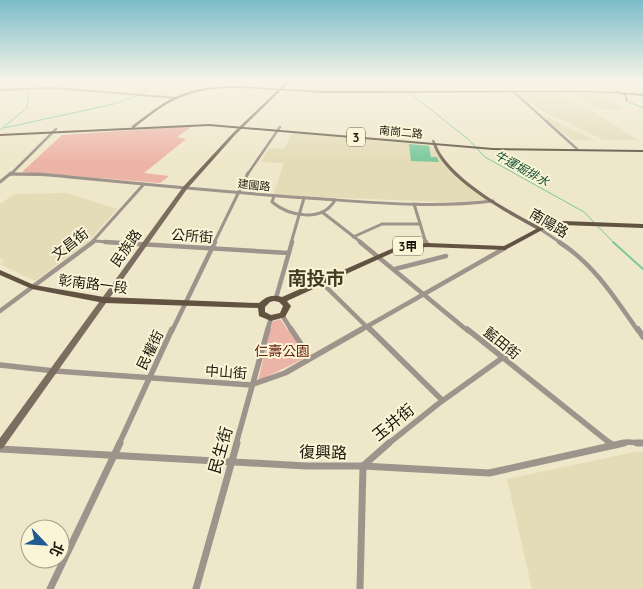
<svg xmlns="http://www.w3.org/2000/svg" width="643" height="589" font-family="Quicksand,'Noto Sans TC',sans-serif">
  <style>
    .built { fill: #e4dbb7 }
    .green { fill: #ecb4a6 }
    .water { fill: #7ac89c }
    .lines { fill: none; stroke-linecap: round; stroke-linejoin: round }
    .stream-far1 { stroke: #7ac89c; stroke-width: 1 }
    .stream { stroke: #7ac89c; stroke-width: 2 }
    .street-far5 { stroke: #9e948b; stroke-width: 2 }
    .street-far4 { stroke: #9e948b; stroke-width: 2.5 }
    .street-far3 { stroke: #9e948b; stroke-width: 3 }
    .street-far2 { stroke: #9e948b; stroke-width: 4.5 }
    .street-far1 { stroke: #9e948b; stroke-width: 5.5 }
    .street { stroke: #9e948b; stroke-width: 7 }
    .secondary { fill: #7b6d60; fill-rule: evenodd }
    .primary { fill: #625242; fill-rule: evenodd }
    .labels { text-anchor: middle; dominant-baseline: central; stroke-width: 4; stroke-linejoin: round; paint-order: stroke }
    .far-street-label { font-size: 11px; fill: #1b190e; stroke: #fbf5d7 }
    .shield { fill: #fbf5d7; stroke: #5e5b4a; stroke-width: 1 }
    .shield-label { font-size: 12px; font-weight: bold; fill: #1b190e }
    .far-water-label { font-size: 12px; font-style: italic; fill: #0e4c30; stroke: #fbf5d7 }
    .street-label { font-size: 14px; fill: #1b190e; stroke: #fbf5d7 }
    .park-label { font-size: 14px; fill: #692211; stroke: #fbf5d7 }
    .near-street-label { font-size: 16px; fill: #1b190e; stroke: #fbf5d7 }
    .district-label { font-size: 19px; font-weight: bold; fill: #423c24; stroke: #fbf5d7 }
  </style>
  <rect width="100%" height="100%" fill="#eee7ca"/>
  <!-- built -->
  <g class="built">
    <path d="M 519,93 L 560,93 L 609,121 L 637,140 L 604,140 L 540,110 Z"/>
    <path d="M 570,93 L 608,93 L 607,99 L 624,110 L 598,109 Z"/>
    <path d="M 543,116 L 545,116 L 594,140 L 572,140 Z"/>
    <path d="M 292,133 L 431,145 L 451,172 L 491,201 L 443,202 L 273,195 L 284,163 L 261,162 L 269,148 L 284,149 Z"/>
    <path d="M 67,193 L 117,209 L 88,242 L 35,281 L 0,264 L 4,260 L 0,258 L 0,204 L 14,194 Z"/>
    <path d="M 635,452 L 643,452 L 643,589 L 532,589 L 507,479 Z"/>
  </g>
  <!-- green -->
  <g class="green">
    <path d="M 193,126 L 177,137 L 186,139 L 144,173 L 169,176 L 160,183 L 22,172 L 62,135 Z"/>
    <path d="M 280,319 L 307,357 L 258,381 L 272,322 Z"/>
  </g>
  <!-- water -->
  <path class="water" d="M 409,144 L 429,146 L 431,157 L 437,157 L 439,162 L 411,161 Z"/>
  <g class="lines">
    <!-- stream-far1 -->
    <g class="stream-far1">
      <path d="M 393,80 L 468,139 L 485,157 L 584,212 L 614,243"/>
      <path d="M 595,80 L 617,91"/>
      <path d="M 25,87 L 23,85 L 27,80"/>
      <path d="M 629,102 L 643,108"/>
      <path d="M 4,128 L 114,104 L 136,96 L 156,85 L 179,80"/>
      <path d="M 0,130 L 27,108 L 29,94 L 26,88"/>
    </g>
    <!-- stream -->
    <path class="stream" d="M 613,242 L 643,269"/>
    <!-- street-far5 -->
    <g class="street-far5">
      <path d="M 0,90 L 54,88 L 177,98"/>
      <path d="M 617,91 L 626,96 L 627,101"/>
      <path d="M 514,92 L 547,122"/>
    </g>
    <!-- street-far4 -->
    <g class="street-far4">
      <path d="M 546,121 L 577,149"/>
      <path d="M 12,174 L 47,175"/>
      <path d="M 10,175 L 56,129"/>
      <path d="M 247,175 L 280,127"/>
    </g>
    <!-- street-far3 -->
    <g class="street-far3">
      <path d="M 12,174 L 39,174 C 133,183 228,193 323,199 C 379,203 436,208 493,201"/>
      <path d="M 0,182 L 11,173"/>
      <path d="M 274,196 L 272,202 C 289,216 322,223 335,200"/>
      <path d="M 414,204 L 426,243"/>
      <path d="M 322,212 L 362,243"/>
      <path d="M 540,229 L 561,243"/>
      <path d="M 353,237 L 382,224 L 420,224"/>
      <path d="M 94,241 L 125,243"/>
      <path d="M 91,243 L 144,184"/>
      <path d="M 214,243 L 248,173"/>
      <path d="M 291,243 L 304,198"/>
    </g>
    <!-- street-far2 -->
    <g class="street-far2">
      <path d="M 105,242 L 289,253"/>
      <path d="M 360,242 L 468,331"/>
      <path d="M 426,242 L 427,245"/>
      <path d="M 559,242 C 594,264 615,298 638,331"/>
      <path d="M 395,269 L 446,256"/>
      <path d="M 321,282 L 371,331"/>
      <path d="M 276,298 L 292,242"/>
      <path d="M 0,311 L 93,242"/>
      <path d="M 282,315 L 292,331"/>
      <path d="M 172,331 L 215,242"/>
      <path d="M 267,331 L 271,318"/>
      <path d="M 359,331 L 505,248"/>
    </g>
    <!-- street-far1 -->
    <g class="street-far1">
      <path d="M 291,329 L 310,358"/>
      <path d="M 370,329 L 442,400"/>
      <path d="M 467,329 L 611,444"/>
      <path d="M 638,329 L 643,337"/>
      <path d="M 0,365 L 55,371 L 251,385 L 285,373 L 362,329"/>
      <path d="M 119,444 L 172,329"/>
      <path d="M 236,444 L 268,329"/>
      <path d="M 388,444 L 438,404 L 516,348"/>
      <path d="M 619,444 L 627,442 L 643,443"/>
    </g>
    <!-- street -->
    <g class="street">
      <path d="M 609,443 L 612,445"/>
      <path d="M 637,443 L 643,443"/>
      <path d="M 0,449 L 306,466 L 363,466 L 489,473 L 624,443"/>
      <path d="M 50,589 L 120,443"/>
      <path d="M 196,589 L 237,443"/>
      <path d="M 360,589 L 363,466 L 389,443"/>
    </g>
    <!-- secondary -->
    <g class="secondary">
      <path d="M 288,80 L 291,80 L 282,89 L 322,91 L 581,91 L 612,92 L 643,94 L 643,96 L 612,93 L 581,92 L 322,93 L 281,90 L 235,135 L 187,189 L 3,448 L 0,449 L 0,438 L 183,187 L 233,133 L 278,90 C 246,88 209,84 179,98 C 162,105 148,117 134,128 L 132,128 L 132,126 C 147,115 162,102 180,95 C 211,83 247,86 280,89 Z"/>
      <path d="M 432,140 L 434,140 C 437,145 438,150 441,154 C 461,185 510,211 542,228 L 542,230 L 538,230 C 507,213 439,177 432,140 Z"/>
    </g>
    <!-- primary -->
    <g class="primary">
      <path d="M 209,124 L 493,148 L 643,150 L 643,152 L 493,150 L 209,126 L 0,136 L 0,134 Z"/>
      <path d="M 563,221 L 643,224 L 643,228 L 563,225 L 542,230 L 505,250 L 427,247 L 401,249 L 287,301 L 291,306 L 285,317 L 271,321 L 259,316 L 258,308 L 104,303 L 32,289 L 0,275 L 0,270 L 34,285 L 104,297 L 259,303 C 266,296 273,294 282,297 L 398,246 L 427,243 L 504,246 L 538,228 ZM 274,301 L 279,302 L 283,306 L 280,313 L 271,315 L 265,312 L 265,307 L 270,302 Z"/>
    </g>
  </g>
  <!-- sky -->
  <linearGradient id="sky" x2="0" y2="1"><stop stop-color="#7cbcca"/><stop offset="0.49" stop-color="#f7f4e7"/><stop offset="1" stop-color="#f7f4e7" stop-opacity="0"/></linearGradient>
  <rect width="643" height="163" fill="url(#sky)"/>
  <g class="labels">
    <!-- far-street labels -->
    <g class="far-street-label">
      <text transform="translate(401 132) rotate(5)">南崗二路</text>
      <text transform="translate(254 185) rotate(6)">建國路</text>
    </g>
    <!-- shield labels -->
    <g class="shield">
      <rect x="347" y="127.5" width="18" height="19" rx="4"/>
      <rect x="393" y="236.5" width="30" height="19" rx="4"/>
    </g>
    <g class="shield-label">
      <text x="356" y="137">3</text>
      <text x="408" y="246">3甲</text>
    </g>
    <!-- far-water labels -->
    <g class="far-water-label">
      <text transform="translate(522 168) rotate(29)">牛運堀排水</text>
    </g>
    <!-- street labels -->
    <g class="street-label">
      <text transform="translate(549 223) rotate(31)">南陽路</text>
      <text transform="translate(192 236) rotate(4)">公所街</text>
      <text transform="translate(70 244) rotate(-38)">文昌街</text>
      <text transform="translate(126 248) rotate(-55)">民族路</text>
      <text transform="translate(93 284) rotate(7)">彰南路一段</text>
      <text transform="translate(502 343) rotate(39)">藍田街</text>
      <text transform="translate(150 350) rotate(-64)">民權街</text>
      <text transform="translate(226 372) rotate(4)">中山街</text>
    </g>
    <!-- park labels -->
    <g class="park-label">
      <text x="282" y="351">仁壽公園</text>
    </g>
    <!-- near-street labels -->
    <g class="near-street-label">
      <text transform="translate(393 422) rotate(-39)">玉井街</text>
      <text transform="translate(220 450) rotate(-74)">民生街</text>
      <text transform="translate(323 452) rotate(1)">復興路</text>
    </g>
    <!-- district labels -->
    <g class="district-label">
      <text x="316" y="278">南投市</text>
    </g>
  </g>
  <!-- north arrow -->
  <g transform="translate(45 544) rotate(115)"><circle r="24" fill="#fbf5d7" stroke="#a19d87"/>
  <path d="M0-4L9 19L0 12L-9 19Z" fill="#225b93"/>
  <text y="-8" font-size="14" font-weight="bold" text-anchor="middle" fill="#1b190e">北</text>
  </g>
</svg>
